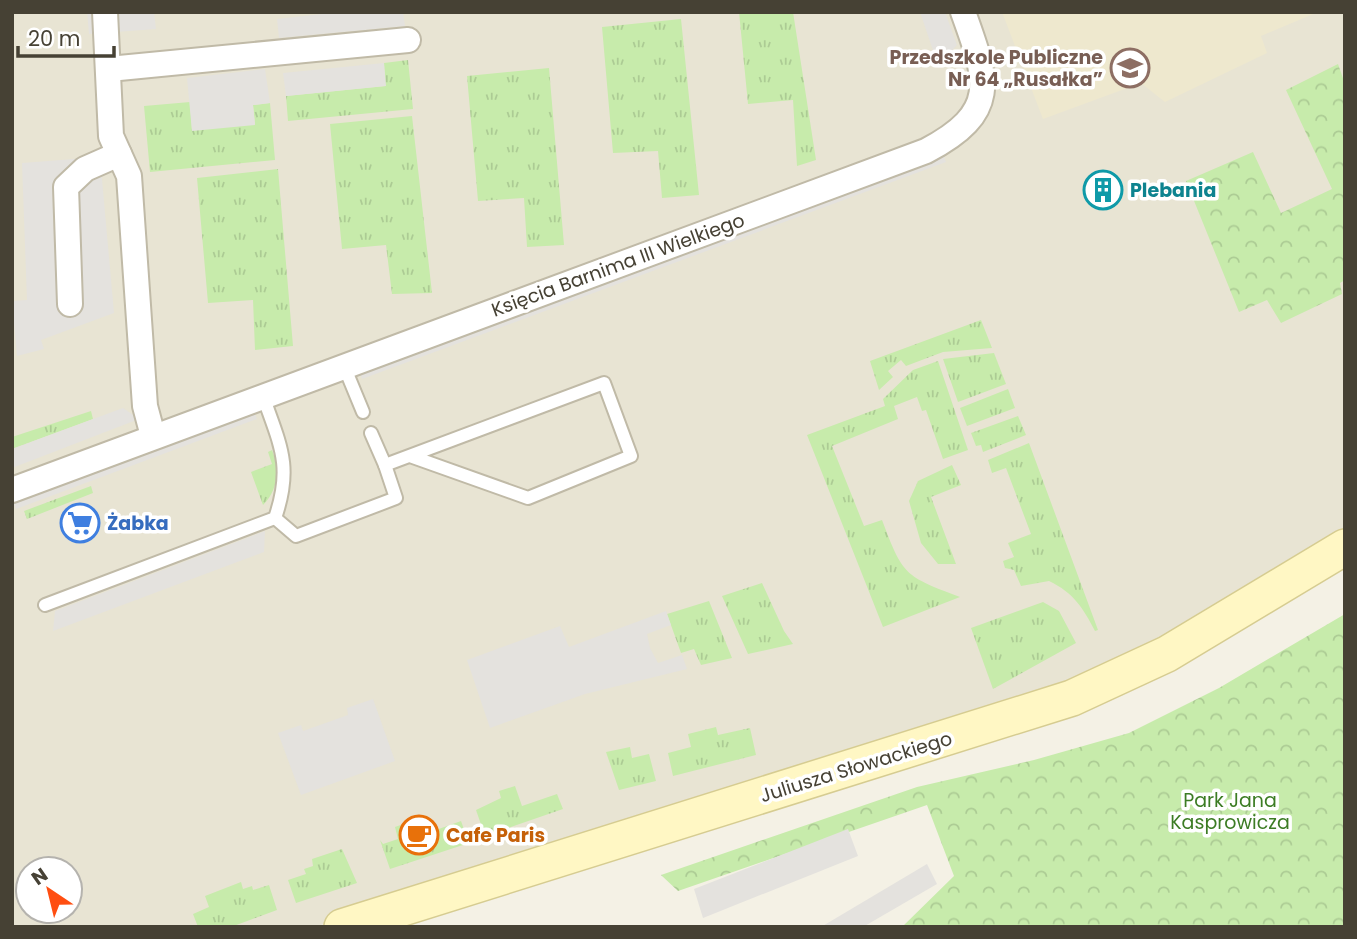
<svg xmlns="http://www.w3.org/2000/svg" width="1357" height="939" font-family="Poppins,sans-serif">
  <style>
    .residential { fill: #e8e4d3; fill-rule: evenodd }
    .education { fill: #eee8ce }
    .grass { fill: url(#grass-tufts) }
    .forest { fill: url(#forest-crowns) }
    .parking { fill: #e4e2de }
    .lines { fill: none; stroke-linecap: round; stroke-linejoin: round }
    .lane-casing { stroke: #c0baa7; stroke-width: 16 }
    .street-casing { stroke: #c0baa7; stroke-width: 28 }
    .secondary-casing { stroke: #d6cc91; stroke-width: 38 }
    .lane { stroke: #fff; stroke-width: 12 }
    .street { stroke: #fff; stroke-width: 24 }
    .secondary { stroke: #fff7c4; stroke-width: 35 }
    .labels { text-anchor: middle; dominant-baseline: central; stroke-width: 7; stroke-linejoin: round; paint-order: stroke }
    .education-label { font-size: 19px; font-weight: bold; fill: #785e54; stroke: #fff; text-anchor: end }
    .culture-label { font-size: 19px; font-weight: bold; fill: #0d838f; stroke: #fff; text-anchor: start }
    .street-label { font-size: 19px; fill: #464134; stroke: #fff }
    .shop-label { font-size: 19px; font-weight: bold; fill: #366cbe; stroke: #fff; text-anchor: start }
    .park-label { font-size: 19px; fill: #3c7c24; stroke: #fff }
    .food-label { font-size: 19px; font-weight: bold; fill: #c56008; stroke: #fff; text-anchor: start }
  </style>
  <defs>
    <pattern id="grass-tufts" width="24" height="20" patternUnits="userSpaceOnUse" patternTransform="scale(1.75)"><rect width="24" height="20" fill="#c7ebab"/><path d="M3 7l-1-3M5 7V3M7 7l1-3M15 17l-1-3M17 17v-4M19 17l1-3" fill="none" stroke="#accb94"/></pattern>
    <pattern id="forest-crowns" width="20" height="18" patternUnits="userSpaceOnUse" patternTransform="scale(1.75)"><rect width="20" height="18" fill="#c7ebab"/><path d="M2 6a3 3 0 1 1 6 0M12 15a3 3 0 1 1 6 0" fill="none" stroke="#accb94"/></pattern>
  </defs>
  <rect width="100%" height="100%" fill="#f4f1e5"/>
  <!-- residential -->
  <path class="residential" d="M 12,12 L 1345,12 L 1345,536 L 1118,668 L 315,927 L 12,927 ZM 28,869 L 70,869 L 70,911 L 28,911 Z"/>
  <!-- education -->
  <path class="education" d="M 1002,12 L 1318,12 L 1261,36 L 1267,53 L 1165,102 L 1141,83 L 1043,119 Z"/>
  <!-- grass -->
  <g class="grass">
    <path d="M 739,12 L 793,12 L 816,160 L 797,166 L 793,100 L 748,104 Z"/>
    <path d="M 681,19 L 699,195 L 662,198 L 658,151 L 613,153 L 602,27 Z"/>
    <path d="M 408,60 L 413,109 L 288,121 L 286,96 L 385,86 L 384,63 Z"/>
    <path d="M 549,68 L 564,245 L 527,247 L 524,198 L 478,201 L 467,76 Z"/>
    <path d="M 190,102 L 192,130 L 255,124 L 253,105 L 270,103 L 275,160 L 150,172 L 144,106 Z"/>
    <path d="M 412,116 L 432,293 L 392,294 L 386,245 L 342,249 L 330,124 Z"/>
    <path d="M 278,169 L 293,346 L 255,350 L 253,300 L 208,303 L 197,178 Z"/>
    <path d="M 981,320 L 992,348 L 943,352 L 906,366 L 901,360 L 888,371 L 893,377 L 879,390 L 870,361 Z"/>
    <path d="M 994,353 L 1006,384 L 958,402 L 943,359 Z"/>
    <path d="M 938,361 L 968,450 L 943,459 L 926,410 L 922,411 L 917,397 L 894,406 L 898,419 L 832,446 L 864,526 L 882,520 C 903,576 905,576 960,597 L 883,627 L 807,435 L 885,406 L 883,399 L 913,370 Z"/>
    <path d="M 1008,389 L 1015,408 L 967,426 L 960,408 Z"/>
    <path d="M 91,411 L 93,419 L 12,449 L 12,437 Z"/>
    <path d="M 1018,416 L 1026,435 L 983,452 L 981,445 L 976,446 L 971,433 Z"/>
    <path d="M 1029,443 L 1098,630 L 1095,631 C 1083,608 1074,593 1049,581 L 1021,586 L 1014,570 L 1005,568 L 1003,561 L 1014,557 L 1008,543 L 1031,534 L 1006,468 L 992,473 L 988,460 Z"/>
    <path d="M 272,450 C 280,470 278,490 263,505 L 251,472 L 272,464 L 268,452 Z"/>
    <path d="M 952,465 L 961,485 L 931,497 L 956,564 L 938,564 L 921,543 L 909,501 L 918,481 Z"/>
    <path d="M 91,486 L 93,493 L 27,519 L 24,511 Z"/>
    <path d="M 762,583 L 784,631 L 793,644 L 748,654 L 722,596 Z"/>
    <path d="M 709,601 L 732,658 L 701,665 L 694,649 L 681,653 L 667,614 Z"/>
    <path d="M 1043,602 L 1059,611 L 1076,643 L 993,689 L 971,628 Z"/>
    <path d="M 716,727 L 718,735 L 750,728 L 756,755 L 673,776 L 668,753 L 691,747 L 688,734 Z"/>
    <path d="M 630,747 L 632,758 L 649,754 L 656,781 L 619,790 L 606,752 Z"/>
    <path d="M 515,786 L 522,806 L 557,794 L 563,809 L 485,836 L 476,810 L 501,798 L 499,791 Z"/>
    <path d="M 417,819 L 422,835 L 461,821 L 469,843 L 390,869 L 380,840 L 383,844 L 398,839 L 395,827 Z"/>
    <path d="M 342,849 L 357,883 L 296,903 L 288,880 L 306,874 L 304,869 L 313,866 L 312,859 Z"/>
    <path d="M 241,882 L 243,889 L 252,886 L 253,890 L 269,885 L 277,910 L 231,927 L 198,927 L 193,914 L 209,907 L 205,896 Z"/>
  </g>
  <!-- forest -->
  <g class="forest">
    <path d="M 1338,64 L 1345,84 L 1345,280 L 1340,283 L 1342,294 L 1281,323 L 1267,300 L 1239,312 L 1186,181 L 1253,152 L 1281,213 L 1332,189 L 1286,90 Z"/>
    <path d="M 1345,614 L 1345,927 L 902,927 L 954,876 L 927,805 L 678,891 L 661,875 L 917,787 L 1034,760 L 1129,733 L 1219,688 Z"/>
  </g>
  <!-- parking -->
  <g class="parking">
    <path d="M 87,12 L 154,12 L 156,29 L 89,34 Z"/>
    <path d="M 340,12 L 403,12 L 405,26 L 279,38 L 277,19 Z"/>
    <path d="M 920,12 L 945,12 L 957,45 L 938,65 Z"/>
    <path d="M 384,63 L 386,86 L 286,96 L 283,73 Z"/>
    <path d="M 265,69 L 270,103 L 253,105 L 255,125 L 192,131 L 187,78 Z"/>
    <path d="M 942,151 L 946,162 L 362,379 L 358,367 Z"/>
    <path d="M 100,157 L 114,313 L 41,340 L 44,349 L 17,356 L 12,301 L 27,300 L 22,163 Z"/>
    <path d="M 123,408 L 139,419 L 12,468 L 12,449 Z"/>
    <path d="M 253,408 L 257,419 L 16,509 L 12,499 Z"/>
    <path d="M 265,531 L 264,552 L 53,631 L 55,611 Z"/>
    <path d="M 666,611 L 671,625 L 647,634 L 650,648 L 658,663 L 682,655 L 687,669 L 585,694 L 490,728 L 467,660 L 560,626 L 569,647 Z"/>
    <path d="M 373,699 L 395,761 L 301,795 L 278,733 L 301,725 L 303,731 L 348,715 L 347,708 Z"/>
    <path d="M 848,829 L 858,856 L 703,918 L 694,889 Z"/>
    <path d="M 927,864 L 937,884 L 863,927 L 821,927 Z"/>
  </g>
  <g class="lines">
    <defs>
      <g id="lane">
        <path d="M 344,366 L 363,412"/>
        <path d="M 371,433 L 385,465 L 604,383 L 631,456 L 528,498 L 410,456"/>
        <path d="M 275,518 L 296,536 L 396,498 L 385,465"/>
        <path d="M 45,605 L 275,518 C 293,466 280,445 263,396"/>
      </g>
      <g id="street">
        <path d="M 105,12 L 111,136 L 129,176 L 145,406 L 153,436"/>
        <path d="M 109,69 L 408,40"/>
        <path d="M 70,304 L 66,187 L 85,169 L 119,154"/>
        <path d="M 12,490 L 926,151 C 1000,112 988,81 963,12"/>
      </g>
      <path id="secondary" d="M 342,927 L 1072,698 L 1167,654 L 1345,547"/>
    </defs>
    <!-- lane casing -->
    <use href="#lane" class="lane-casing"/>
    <!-- street casing -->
    <use href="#street" class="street-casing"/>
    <!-- secondary casing -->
    <use href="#secondary" class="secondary-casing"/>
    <!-- lane -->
    <use href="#lane" class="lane"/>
    <!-- street -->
    <use href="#street" class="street"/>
    <!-- secondary -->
    <use href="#secondary" class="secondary"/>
  </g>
  <!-- icons -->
  <defs>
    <symbol id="school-ring" viewBox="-11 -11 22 22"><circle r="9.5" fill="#fff" stroke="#8d6e63" stroke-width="1.5"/><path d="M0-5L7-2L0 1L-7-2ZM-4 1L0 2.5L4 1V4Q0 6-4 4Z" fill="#8d6e63"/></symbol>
    <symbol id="building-ring" viewBox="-11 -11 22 22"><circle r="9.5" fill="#fff" stroke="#0f9aa8" stroke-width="1.5"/><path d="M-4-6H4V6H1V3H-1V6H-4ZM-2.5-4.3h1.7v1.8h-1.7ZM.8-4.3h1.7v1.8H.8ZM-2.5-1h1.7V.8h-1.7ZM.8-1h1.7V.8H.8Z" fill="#0f9aa8"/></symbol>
    <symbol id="supermarket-ring" viewBox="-11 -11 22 22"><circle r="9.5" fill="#fff" stroke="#3f7fe0" stroke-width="1.5"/><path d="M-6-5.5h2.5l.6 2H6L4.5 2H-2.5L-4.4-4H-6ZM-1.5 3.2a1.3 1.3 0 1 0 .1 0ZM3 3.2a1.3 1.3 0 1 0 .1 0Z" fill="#3f7fe0"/></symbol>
    <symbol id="cafe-ring" viewBox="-11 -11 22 22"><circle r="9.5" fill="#fff" stroke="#e8710a" stroke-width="1.5"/><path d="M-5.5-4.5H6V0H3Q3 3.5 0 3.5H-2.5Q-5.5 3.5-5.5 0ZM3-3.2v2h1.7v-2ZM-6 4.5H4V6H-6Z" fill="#e8710a"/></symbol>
  </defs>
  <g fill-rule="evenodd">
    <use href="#school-ring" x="1108" y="46" width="44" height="44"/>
    <use href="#building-ring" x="1081" y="168" width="44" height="44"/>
    <use href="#supermarket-ring" x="58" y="501" width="44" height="44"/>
    <use href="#cafe-ring" x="397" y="813" width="44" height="44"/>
  </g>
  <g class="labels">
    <!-- education labels -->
    <g class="education-label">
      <text x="1103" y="57">Przedszkole Publiczne<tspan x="1103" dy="22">Nr 64 „Rusałka”</tspan></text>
    </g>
    <!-- culture labels -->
    <g class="culture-label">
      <text x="1130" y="190">Plebania</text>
    </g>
    <!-- street labels -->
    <g class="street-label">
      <text transform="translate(618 265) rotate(-20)">Księcia Barnima III Wielkiego</text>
      <text transform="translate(856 767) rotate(-17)">Juliusza Słowackiego</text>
    </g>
    <!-- shop labels -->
    <g class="shop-label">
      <text x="107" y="523">Żabka</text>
    </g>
    <!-- park labels -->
    <g class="park-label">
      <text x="1230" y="800">Park Jana<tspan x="1230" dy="22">Kasprowicza</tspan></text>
    </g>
    <!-- food labels -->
    <g class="food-label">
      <text x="446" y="835">Cafe Paris</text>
    </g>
  </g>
  <!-- border -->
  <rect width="1357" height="939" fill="none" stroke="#464134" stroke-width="28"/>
  <!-- north arrow -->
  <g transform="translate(49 890) rotate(325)"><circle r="33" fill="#ffffff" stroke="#b5b3ae" stroke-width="2"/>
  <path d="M0-5L12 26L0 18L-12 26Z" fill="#ff4e11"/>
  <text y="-10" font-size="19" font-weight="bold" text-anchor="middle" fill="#464134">N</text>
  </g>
  <!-- scale -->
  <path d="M18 46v10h96v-10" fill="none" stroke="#464134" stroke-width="3.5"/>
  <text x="28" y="46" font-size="21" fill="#464134" stroke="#ffffff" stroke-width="5" paint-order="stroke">20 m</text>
</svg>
